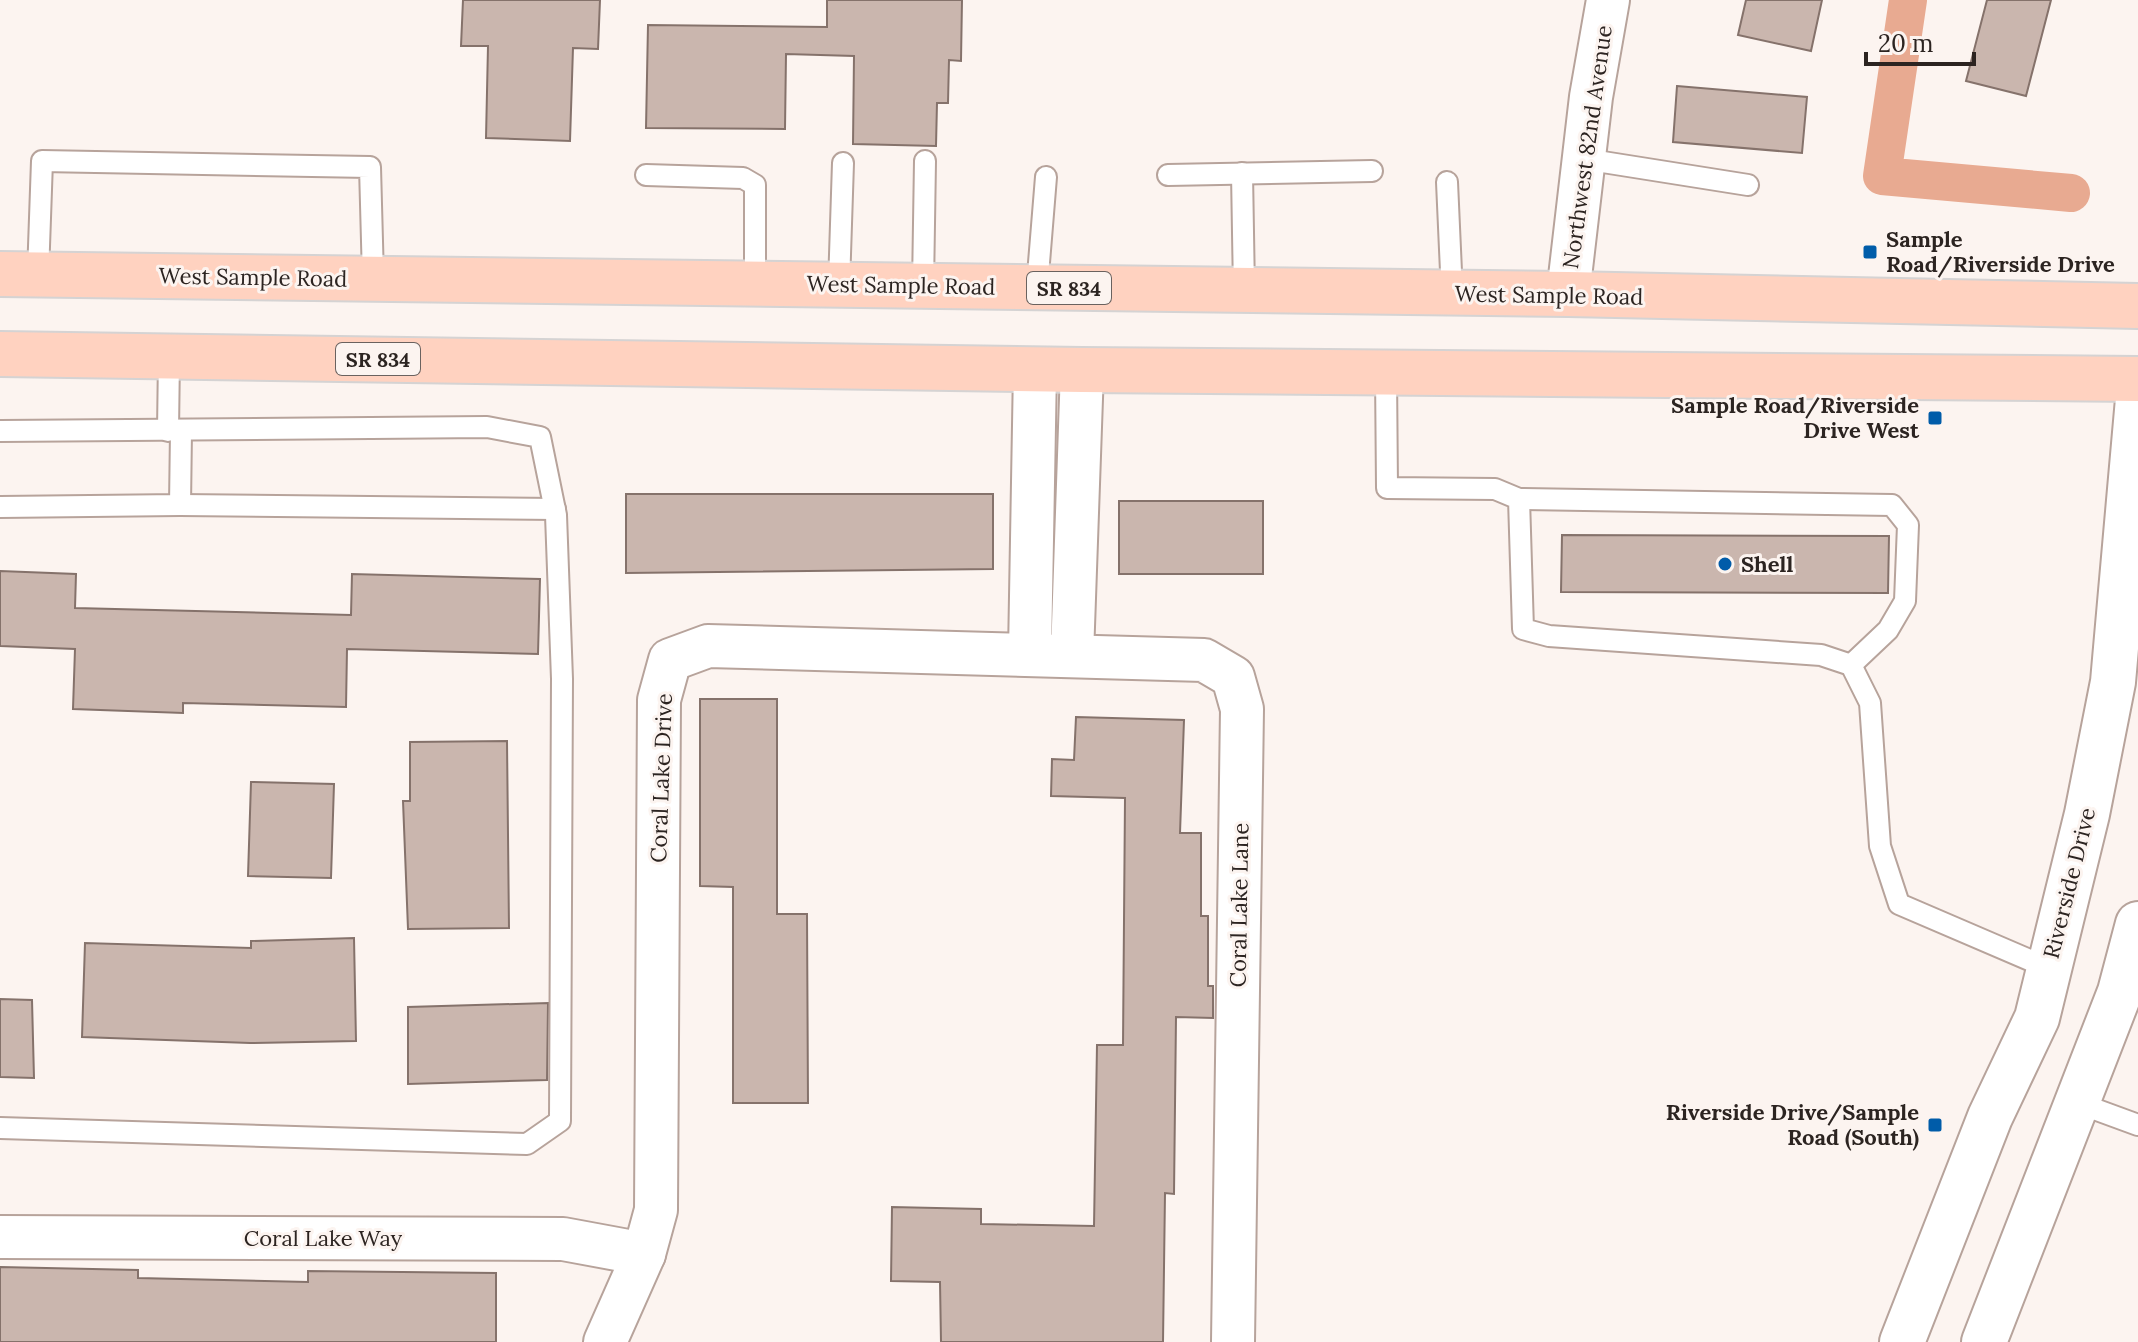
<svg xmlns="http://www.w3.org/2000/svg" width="2138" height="1342" font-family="Lora,serif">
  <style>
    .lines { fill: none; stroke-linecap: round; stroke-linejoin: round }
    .canal { stroke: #e8aa91; stroke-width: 38 }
    .building { fill: #cab6ae; stroke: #85726b; stroke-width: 2 }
    .service-casing { stroke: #b7a39b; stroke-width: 24 }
    .minor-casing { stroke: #b7a39b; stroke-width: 46 }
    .tertiary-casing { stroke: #b7a39b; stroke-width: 48 }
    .primary-casing { stroke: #d5d3d3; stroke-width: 48 }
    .service { stroke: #fff; stroke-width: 20 }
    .minor { stroke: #fff; stroke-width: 42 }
    .tertiary { stroke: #fff; stroke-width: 44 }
    .primary { stroke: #ffd2c0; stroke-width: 44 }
    .poi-dot { fill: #005ca9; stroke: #fcf4f0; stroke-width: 3 }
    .labels { text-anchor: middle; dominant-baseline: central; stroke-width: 6; stroke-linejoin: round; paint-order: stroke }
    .shield { fill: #fcf4f0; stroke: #6a625f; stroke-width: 2 }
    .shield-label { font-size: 20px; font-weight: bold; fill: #2c2421 }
    .street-label { font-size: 22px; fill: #2c2421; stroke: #fcf4f0 }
    .poi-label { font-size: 22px; font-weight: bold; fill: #2c2421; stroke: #fcf4f0; text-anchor: start }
  </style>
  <rect width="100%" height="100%" fill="#fcf4f0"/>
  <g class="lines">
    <!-- canal -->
    <path class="canal" d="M 1908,0 L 1882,176 L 2071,193"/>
  </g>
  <!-- building -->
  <g class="building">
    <path d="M 463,0 L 600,0 L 598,49 L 573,48 L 570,141 L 486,138 L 488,46 L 461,46 Z"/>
    <path d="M 827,0 L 962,0 L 961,61 L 949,60 L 948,103 L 937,103 L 936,146 L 853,144 L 854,56 L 786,54 L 785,129 L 646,128 L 648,25 L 827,27 Z"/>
    <path d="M 1746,0 L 1822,0 L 1811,51 L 1738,35 Z"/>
    <path d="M 1987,0 L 2051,0 L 2026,96 L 1966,81 Z"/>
    <path d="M 1677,86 L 1807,97 L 1802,153 L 1673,142 Z"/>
    <path d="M 626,494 L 993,494 L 993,569 L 626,573 Z"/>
    <rect x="1119" y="501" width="144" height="73"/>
    <path d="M 1562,535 L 1889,536 L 1888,593 L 1561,592 Z"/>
    <path d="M 0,571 L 76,574 L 75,608 L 351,615 L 352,574 L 540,579 L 538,654 L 347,649 L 346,707 L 183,703 L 183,713 L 73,709 L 75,649 L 0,646 Z"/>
    <path d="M 700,699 L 777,699 L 777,914 L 807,914 L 808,1103 L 733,1103 L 733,887 L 700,886 Z"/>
    <path d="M 1076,717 L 1184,720 L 1180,833 L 1201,833 L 1201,916 L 1208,916 L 1208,986 L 1213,986 L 1213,1018 L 1176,1017 L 1174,1194 L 1165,1193 L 1163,1342 L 941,1342 L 940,1282 L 891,1281 L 892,1207 L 981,1209 L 981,1224 L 1094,1226 L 1097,1045 L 1123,1045 L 1125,798 L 1051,796 L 1052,759 L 1074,760 Z"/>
    <path d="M 507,741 L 509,928 L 408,929 L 403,801 L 410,801 L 410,742 Z"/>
    <path d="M 251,782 L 334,784 L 331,878 L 248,876 Z"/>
    <path d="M 354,938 L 356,1041 L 250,1043 L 82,1037 L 85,943 L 251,948 L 251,941 Z"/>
    <path d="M 0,999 L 32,1000 L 34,1078 L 0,1077 Z"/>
    <path d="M 548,1003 L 547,1080 L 408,1084 L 408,1007 Z"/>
    <path d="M 0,1267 L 138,1270 L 138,1278 L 308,1282 L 308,1271 L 496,1273 L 496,1342 L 0,1342 Z"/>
  </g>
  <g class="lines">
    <defs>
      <g id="service">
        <path d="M 1584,159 L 1748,185"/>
        <path d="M 1242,173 L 1244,291"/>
        <path d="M 646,175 L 743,178 L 755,185 L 755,283"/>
        <path d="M 1168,175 L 1372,171"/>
        <path d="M 1447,182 L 1452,294"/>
        <path d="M 38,275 L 42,161 L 370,167 L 373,278"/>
        <path d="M 839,285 L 843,163"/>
        <path d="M 923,286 L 925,161"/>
        <path d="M 1037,287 L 1046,177"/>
        <path d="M 1386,373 L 1387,488 L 1495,489 L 1519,499 L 1523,629 L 1549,636 L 1821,655 L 1851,665 L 1870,703 L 1880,846 L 1899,904 L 2048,968"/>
        <path d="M 0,431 L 487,427 L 540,437 L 556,515 L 562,679 L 560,1121 L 527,1144 L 0,1128"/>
        <path d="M 168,431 L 169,356"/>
        <path d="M 1519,499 L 1892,505 L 1908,525 L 1905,601 L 1888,630 L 1851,665"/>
        <path d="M 180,505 L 555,509"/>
        <path d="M 0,507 L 180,505 L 181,431"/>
        <path d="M 2078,1103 L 2138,1125"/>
      </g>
      <g id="minor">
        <path d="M 1568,294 L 1591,97 L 1608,0"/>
        <path d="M 1030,653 L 1035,369"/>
        <path d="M 1072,655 L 1082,370"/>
        <path d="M 0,1237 L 563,1239 L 644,1254"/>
        <path d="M 605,1342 L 644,1254 L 656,1210 L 659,700 L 670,660 L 708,646 L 1204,660 L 1233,677 L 1242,709 L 1233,1342"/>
      </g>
      <g id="tertiary">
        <path d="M 1902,1342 L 1990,1117 L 2037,1018 L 2087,814 L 2113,682 L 2138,399"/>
        <path d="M 1984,1342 L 2120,992 L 2138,924"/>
      </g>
      <g id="primary">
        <path d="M 0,274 L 1568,294 L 2138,306"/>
        <path d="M 0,354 L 1082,370 L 2138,379"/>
      </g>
    </defs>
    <!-- service casing -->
    <use href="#service" class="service-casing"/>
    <!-- minor casing -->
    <use href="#minor" class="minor-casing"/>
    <!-- tertiary casing -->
    <use href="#tertiary" class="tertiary-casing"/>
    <!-- primary casing -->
    <use href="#primary" class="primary-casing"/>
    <!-- service -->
    <use href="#service" class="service"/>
    <!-- minor -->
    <use href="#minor" class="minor"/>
    <!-- tertiary -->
    <use href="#tertiary" class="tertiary"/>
    <!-- primary -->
    <use href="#primary" class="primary"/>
  </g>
  <!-- markers -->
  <g class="poi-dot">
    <rect x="1862" y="244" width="16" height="16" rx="4"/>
    <rect x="1927" y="410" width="16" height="16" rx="4"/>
    <circle cx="1725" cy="564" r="8"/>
    <rect x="1927" y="1117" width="16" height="16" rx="4"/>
  </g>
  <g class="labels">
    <!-- shield labels -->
    <g class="shield">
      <rect x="1027" y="272" width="84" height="32" rx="6"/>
      <rect x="336" y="343" width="84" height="32" rx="6"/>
    </g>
    <g class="shield-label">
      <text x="1069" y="288">SR 834</text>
      <text x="378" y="359">SR 834</text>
    </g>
    <!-- street labels -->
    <g class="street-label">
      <text transform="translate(1587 147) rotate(-82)">Northwest 82nd Avenue</text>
      <text transform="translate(253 277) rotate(1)">West Sample Road</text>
      <text transform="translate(901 285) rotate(1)">West Sample Road</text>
      <text transform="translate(1549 295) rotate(1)">West Sample Road</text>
      <text transform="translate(661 778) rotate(-88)">Coral Lake Drive</text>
      <text transform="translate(2069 883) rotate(-76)">Riverside Drive</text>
      <text transform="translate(1239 905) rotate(-89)">Coral Lake Lane</text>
      <text x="323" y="1238">Coral Lake Way</text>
    </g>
    <!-- poi labels -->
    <g class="poi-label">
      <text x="1886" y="239">Sample<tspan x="1886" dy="25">Road/Riverside Drive</tspan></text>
      <text x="1919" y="405" text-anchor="end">Sample Road/Riverside<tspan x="1919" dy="25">Drive West</tspan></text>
      <text x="1741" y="564">Shell</text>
      <text x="1919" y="1112" text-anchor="end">Riverside Drive/Sample<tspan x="1919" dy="25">Road (South)</tspan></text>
    </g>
  </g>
  <!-- scale -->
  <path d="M1866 52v12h108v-12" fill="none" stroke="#2c2421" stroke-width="4"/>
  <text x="1878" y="52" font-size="24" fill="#2c2421" stroke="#fcf4f0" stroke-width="6" paint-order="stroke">20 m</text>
</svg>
